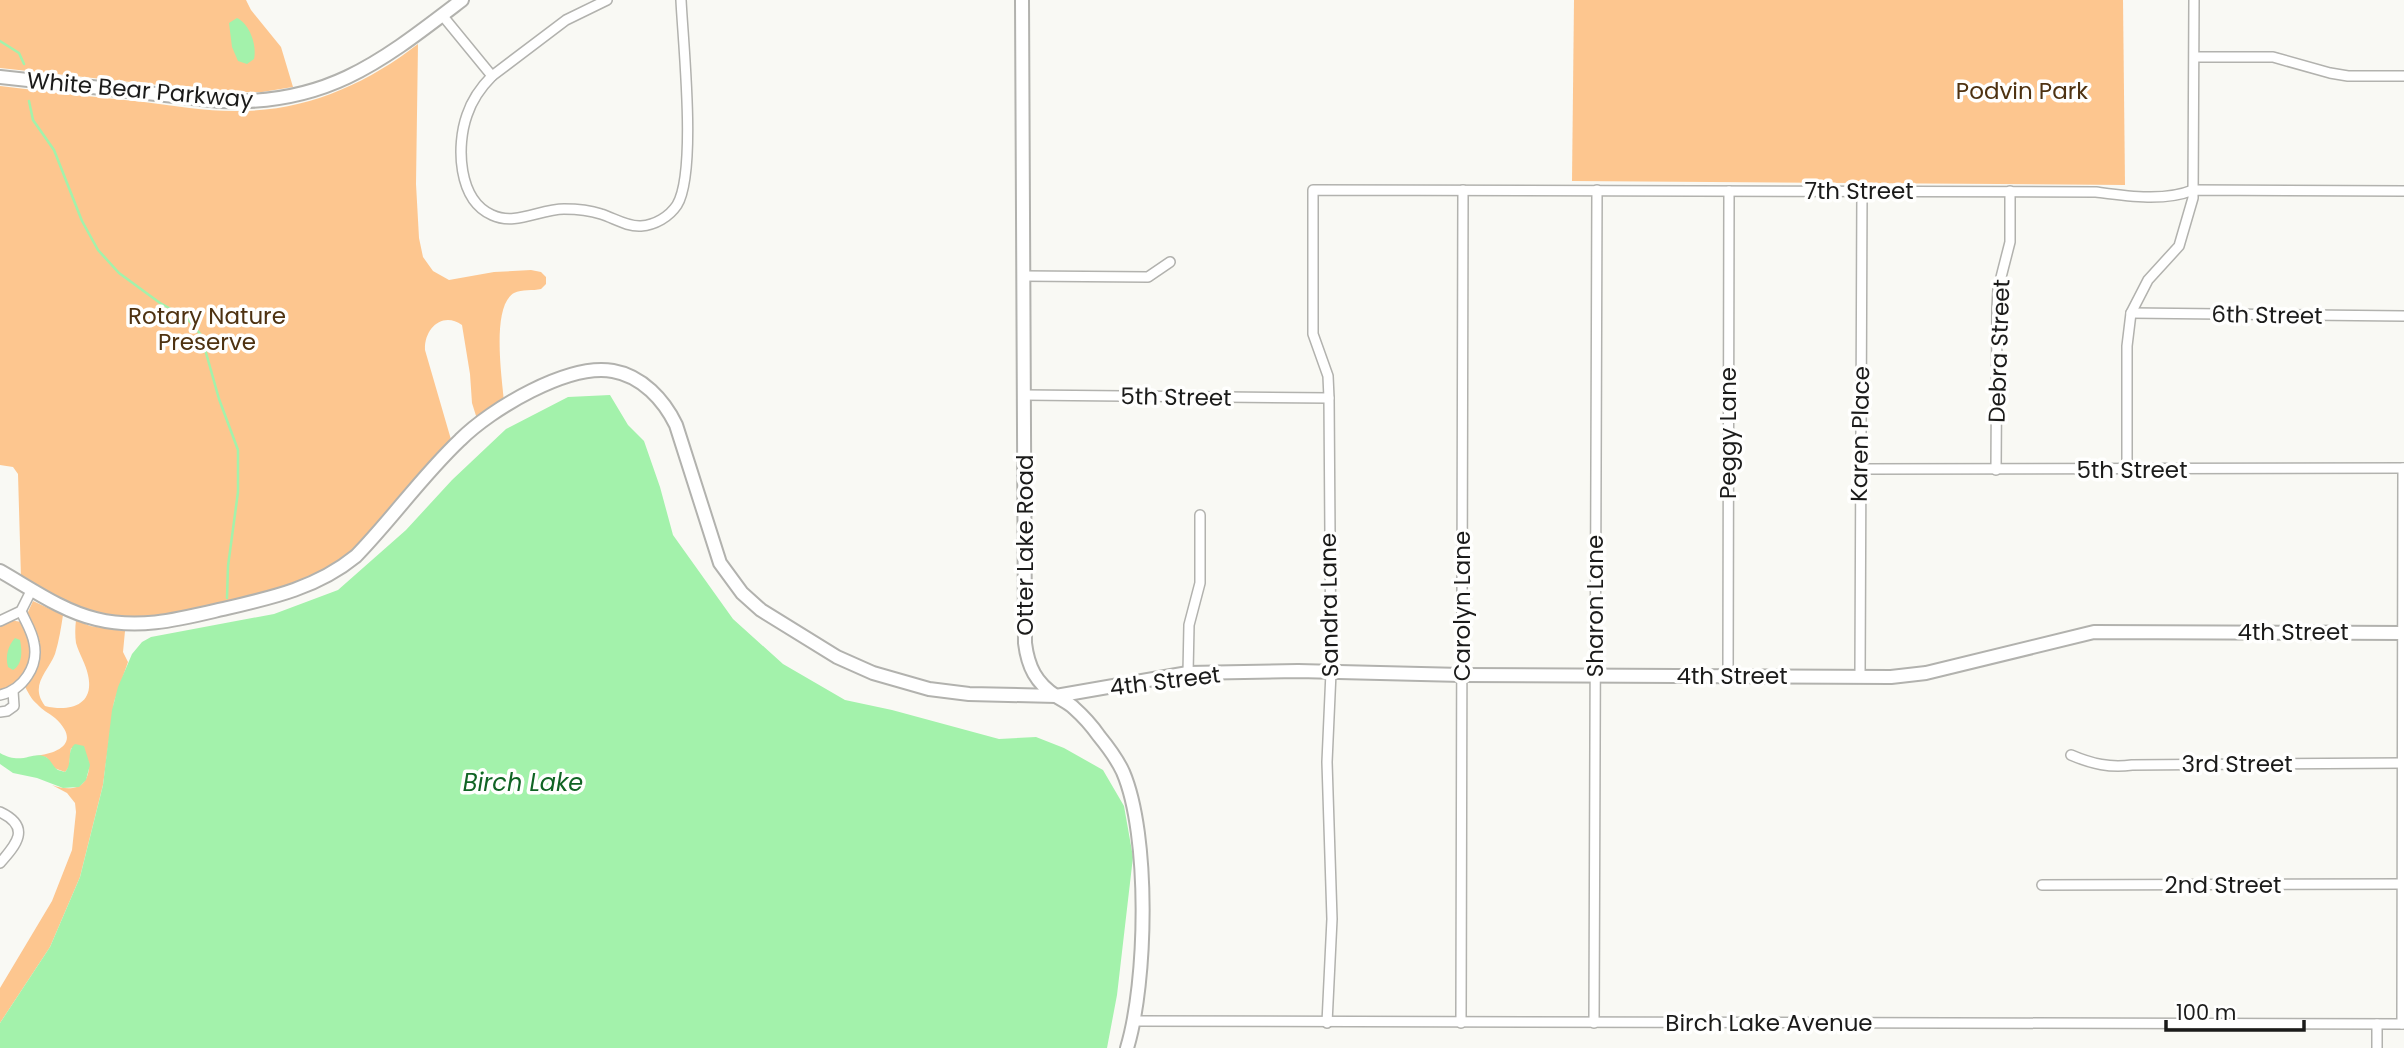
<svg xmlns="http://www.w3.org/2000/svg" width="2404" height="1048" font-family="Poppins,sans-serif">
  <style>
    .green { fill: #fdc68f }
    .water { fill: #a3f2ab }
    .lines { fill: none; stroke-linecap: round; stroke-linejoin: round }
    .stream { stroke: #a3f2ab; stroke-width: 2.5 }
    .street-casing { stroke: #b2b2ae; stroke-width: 12 }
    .secondary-casing { stroke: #b2b2ae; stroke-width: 16 }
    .street { stroke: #fff; stroke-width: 9 }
    .secondary { stroke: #fff; stroke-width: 12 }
    .labels { text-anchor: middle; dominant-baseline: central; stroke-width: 7; stroke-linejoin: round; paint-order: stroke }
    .street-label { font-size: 23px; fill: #1b1b1a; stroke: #fffffe }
    .park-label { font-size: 23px; fill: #4e3211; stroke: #fffffe }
    .water-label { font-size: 24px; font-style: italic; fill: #106424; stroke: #fffffe }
  </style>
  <rect width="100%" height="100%" fill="#f9f9f4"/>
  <!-- green -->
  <g class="green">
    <path d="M 0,0 L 246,0 L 251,10 L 281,47 L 293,87 L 262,92 L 223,92 L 0,68 Z"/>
    <path d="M 1574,0 L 2123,0 L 2125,185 L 1572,181 Z"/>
    <path d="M 418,44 L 416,184 L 419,238 L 423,257 L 433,271 L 449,280 L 494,272 L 531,270 L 541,272 L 546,277 L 546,284 L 541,289 C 533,291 522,289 514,293 C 491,306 502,378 504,401 L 477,419 L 472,403 L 470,374 L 462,325 C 443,311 424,328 425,350 L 452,443 L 363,540 L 345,556 L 332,567 L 289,588 L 155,619 L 105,616 L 76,607 L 21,578 L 18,474 L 13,467 L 0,465 L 0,86 C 48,92 96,97 144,102 C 174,106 205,111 235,111 C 304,112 365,85 418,44 Z"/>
    <path d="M 33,601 L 63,615 C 61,628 59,641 55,654 C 48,672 29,685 45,706 C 69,712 95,706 88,675 C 86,664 79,654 76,643 C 75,636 75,628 76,620 L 90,626 L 125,631 L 123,652 L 128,662 L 114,702 L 103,785 L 80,877 L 50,947 L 0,1023 L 0,988 L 52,901 L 72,850 L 76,812 L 75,803 L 67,793 L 52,785 C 74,793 90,787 89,762 L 71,748 L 69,767 L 65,772 L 54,768 L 46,757 L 35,756 C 60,753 81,742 55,718 C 49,713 42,710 37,704 C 31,699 28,692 24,685 L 34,670 L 28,618 L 28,612 Z"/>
    <path d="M 9,620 L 22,622 C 31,640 38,665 20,681 C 15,685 6,688 0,692 L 0,625 Z"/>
  </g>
  <!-- water -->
  <g class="water">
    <path d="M 237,18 C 250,24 257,46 254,59 L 247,64 L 238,61 L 232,47 L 229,23 Z"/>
    <path d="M 610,395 L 628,425 L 644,441 L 660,487 L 673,535 L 733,619 L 783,664 L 845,700 L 892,710 L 999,739 L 1036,737 L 1064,748 L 1103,770 L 1124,806 L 1133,857 L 1117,995 L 1107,1048 L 0,1048 L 0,1023 L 50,947 L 80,877 L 103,785 L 112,710 L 118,687 L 132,654 L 142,642 L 151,637 L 274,614 L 338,590 L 406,530 L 452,480 L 506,429 L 568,397 Z"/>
    <path d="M 15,638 L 20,640 C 22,650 23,664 13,670 L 8,667 C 5,656 8,646 15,638 Z"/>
    <path d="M 75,744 L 84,746 L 90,765 L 86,780 L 79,787 L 63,788 L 37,778 L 13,773 L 0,764 L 0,753 C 23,766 32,750 46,757 C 51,760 53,767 58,770 L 65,772 C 73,764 66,751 75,744 Z"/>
  </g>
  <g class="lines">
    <!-- stream -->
    <g class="stream">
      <path d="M 0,41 L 19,53 L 24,64"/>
      <path d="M 29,101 L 33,120 L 54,150 L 82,221 L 98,250 L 119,273 L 160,303 L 187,318 L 201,335 L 219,399 L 238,450 L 238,492 L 228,566 L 227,598"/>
    </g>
    <defs>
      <g id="street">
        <path d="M 442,15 L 492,76 L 566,20 L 607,0"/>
        <path d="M 2195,57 L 2273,57 L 2330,73 L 2348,76 L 2404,76"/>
        <path d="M 492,76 C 481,87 472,100 467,115 C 456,146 458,200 492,215 C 515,226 540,209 564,209 C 577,209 589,210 601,214 C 614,218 627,227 641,226 C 655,225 669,217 677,205 C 697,172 683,43 681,0"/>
        <path d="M 1023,276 L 1148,277 L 1170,262"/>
        <path d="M 2131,313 L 2404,316"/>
        <path d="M 1024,395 L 1329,398"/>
        <path d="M 1860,469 L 2404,468"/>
        <path d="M 1996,470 L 1997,309 L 1998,289 L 2010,242 L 2010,191"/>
        <path d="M 2127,470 L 2127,346 L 2131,313 L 2148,280 L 2179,246 L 2193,198 L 2194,0"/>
        <path d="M 0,621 L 21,611 L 32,589"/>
        <path d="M 1188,673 L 1189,625 L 1200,583 L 1200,515"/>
        <path d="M 1728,676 L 1729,191"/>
        <path d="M 1860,677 L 1862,191"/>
        <path d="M 0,695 C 23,690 39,666 34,643 C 32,631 25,621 21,611"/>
        <path d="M 0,712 L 7,711 L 14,706 L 13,691"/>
        <path d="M 2071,755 C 2092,764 2110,768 2132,765 L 2404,763"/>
        <path d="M 0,812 C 32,827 16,845 0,863"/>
        <path d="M 2042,885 L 2404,884"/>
        <path d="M 1133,1021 L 2404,1024"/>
        <path d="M 1327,1023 L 1332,919 L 1327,762 L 1331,672 L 1329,398 L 1328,376 L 1313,334 L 1313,190 L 2096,192 C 2126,196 2164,202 2193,190 L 2404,191"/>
        <path d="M 1461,1023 L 1463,190"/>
        <path d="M 1594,1023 L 1597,190"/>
        <path d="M 2402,1024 L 2403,468"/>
        <path d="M 2377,1048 L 2377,1024"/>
      </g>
      <g id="secondary">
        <path d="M 1022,0 L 1025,643 C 1028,667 1036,683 1056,696 C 1062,700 1069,703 1074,708 C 1083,716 1092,726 1099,736 C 1108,747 1117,759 1123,772 C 1150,835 1147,982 1127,1048"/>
        <path d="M 0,77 L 220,101 C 327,106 382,61 462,0"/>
        <path d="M 0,571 C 30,588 62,611 96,619 C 140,630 180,619 223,609 C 271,598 317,588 356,556 C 392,519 422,476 460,440 C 491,409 568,363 613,371 C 642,376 664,400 676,425 L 720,563 L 742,593 L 761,610 L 837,657 L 873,673 L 929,689 L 969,694 L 1056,696 L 1188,673 L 1298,671 L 1462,675 L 1891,677 L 1926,673 L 2094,632 L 2404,633"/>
      </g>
    </defs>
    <!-- street casing -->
    <use href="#street" class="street-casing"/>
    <!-- secondary casing -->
    <use href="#secondary" class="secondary-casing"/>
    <!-- street -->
    <use href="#street" class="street"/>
    <!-- secondary -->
    <use href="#secondary" class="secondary"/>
  </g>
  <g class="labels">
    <!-- street labels -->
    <g class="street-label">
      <text transform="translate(140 90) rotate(5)">White Bear Parkway</text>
      <text x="1859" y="191">7th Street</text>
      <text transform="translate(2267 315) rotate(1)">6th Street</text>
      <text transform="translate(1999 351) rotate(-88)">Debra Street</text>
      <text transform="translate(1176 397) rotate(1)">5th Street</text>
      <text transform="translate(1728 433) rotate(-90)">Peggy Lane</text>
      <text transform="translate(1860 434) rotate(-89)">Karen Place</text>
      <text x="2132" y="470">5th Street</text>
      <text transform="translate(1025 545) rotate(-90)">Otter Lake Road</text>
      <text transform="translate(1329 605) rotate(-91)">Sandra Lane</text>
      <text transform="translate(1462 606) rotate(-90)">Carolyn Lane</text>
      <text transform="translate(1595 606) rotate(-90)">Sharon Lane</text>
      <text x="2293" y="632">4th Street</text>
      <text x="1732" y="676">4th Street</text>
      <text transform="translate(1165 681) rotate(-7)">4th Street</text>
      <text x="2237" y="764">3rd Street</text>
      <text x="2223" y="885">2nd Street</text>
      <text x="1769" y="1023">Birch Lake Avenue</text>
    </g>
    <!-- park labels -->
    <g class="park-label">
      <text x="2022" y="91">Podvin Park</text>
      <text x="207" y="316">Rotary Nature<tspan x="207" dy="26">Preserve</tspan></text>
    </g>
    <!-- water labels -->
    <g class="water-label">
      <text x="523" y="782">Birch Lake</text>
    </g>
  </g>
  <!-- scale -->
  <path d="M2166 1020v10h138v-10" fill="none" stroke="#1b1b1a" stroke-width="3.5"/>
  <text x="2176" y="1020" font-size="21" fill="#1b1b1a" stroke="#fffffe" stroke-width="5" paint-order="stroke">100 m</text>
</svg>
